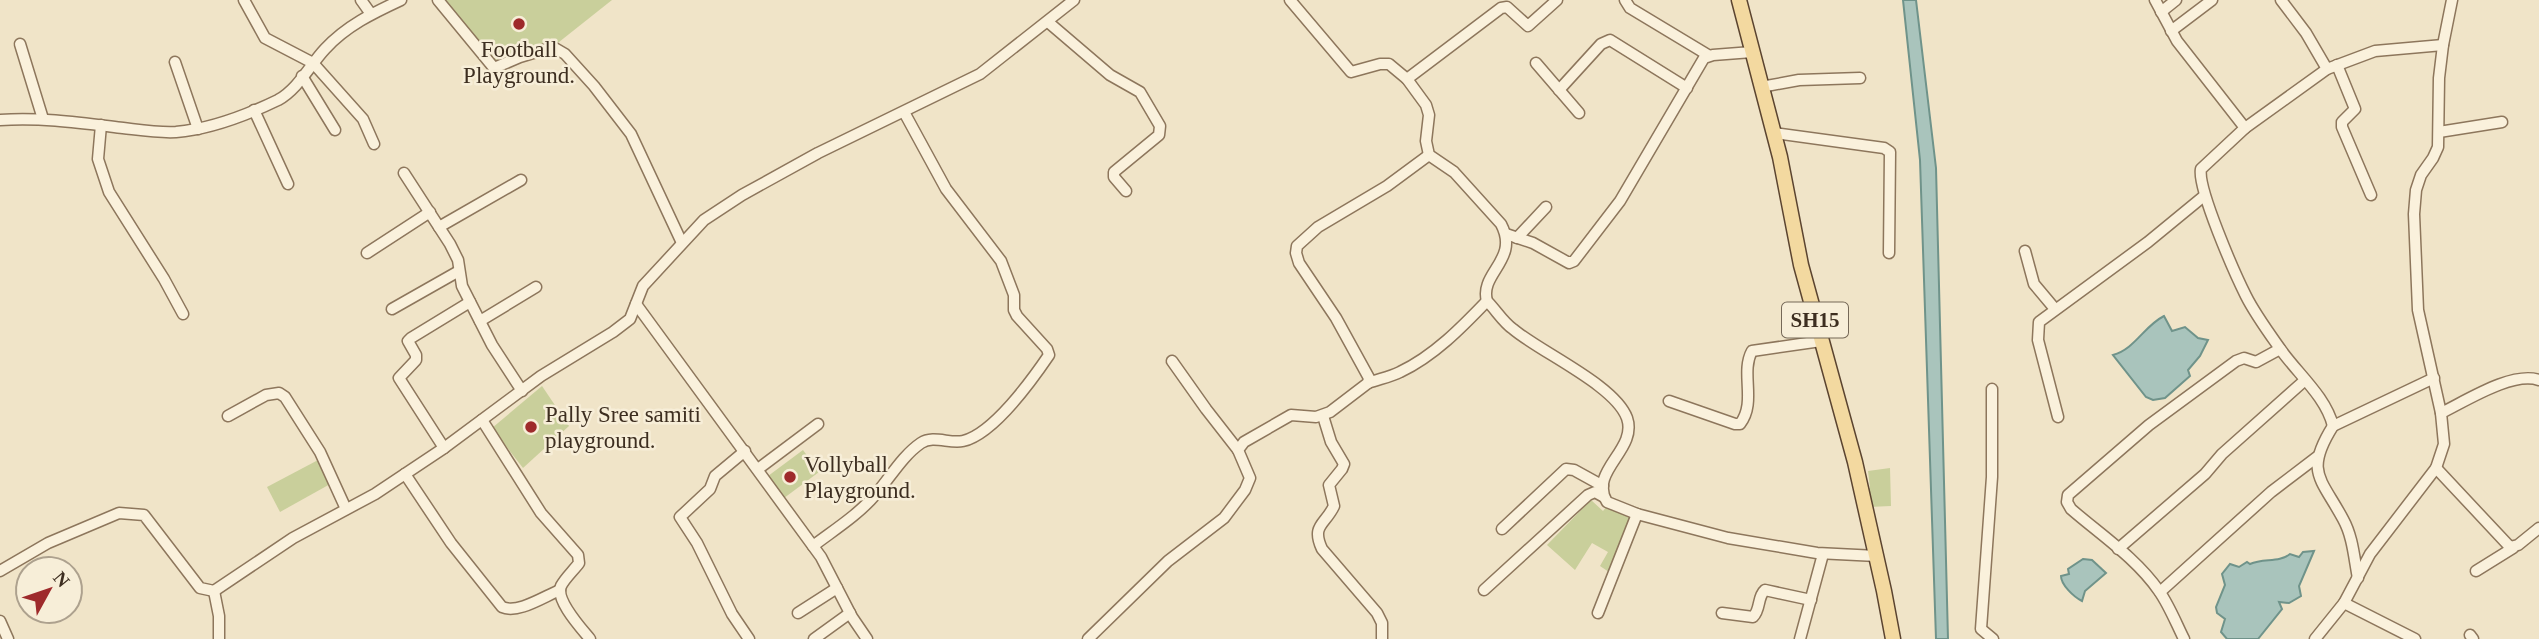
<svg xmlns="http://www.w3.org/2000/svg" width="2539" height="639" font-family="Georgia,serif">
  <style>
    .green { fill: #c9cf9b }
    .water { fill: #a9c4bc; stroke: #6f938a; stroke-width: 2 }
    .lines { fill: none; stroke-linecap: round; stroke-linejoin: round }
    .minor-casing { stroke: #8d765c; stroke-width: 13 }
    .major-casing { stroke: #5b4430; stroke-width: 17 }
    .minor { stroke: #faf1dc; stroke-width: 10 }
    .major { stroke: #f3d9a0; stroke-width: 14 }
    .poi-dot { fill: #9e2a2b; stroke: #f7eed8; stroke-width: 2.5 }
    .labels { text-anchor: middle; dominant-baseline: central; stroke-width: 5; stroke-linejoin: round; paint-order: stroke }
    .shield { fill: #f7eed8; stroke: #756857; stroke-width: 2 }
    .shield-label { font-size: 21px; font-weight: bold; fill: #3d2e20 }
    .poi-label { font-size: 23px; fill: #3d2e20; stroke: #f7eed8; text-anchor: start }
  </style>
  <rect width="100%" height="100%" fill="#f0e4c8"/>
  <!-- green -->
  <g class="green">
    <path d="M 439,0 L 612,0 L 554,46 L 494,68 Z"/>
    <path d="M 542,386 L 569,426 L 523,468 L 492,428 Z"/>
    <path d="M 803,450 L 819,472 L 776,504 L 760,482 Z"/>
    <path d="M 320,459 L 332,483 L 280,512 L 267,487 Z"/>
    <path d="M 1890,468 L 1891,506 L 1869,507 L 1864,490 L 1870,488 L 1868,471 Z"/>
    <path d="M 1591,500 L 1603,511 L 1608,505 L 1610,509 L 1637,517 L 1615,576 L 1600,566 L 1608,552 L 1592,543 L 1575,570 L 1547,545 Z"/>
  </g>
  <!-- water -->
  <g class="water">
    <path d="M 1903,0 L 1916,0 L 1936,168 L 1948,639 L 1936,639 L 1920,160 Z"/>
    <path d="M 2164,316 L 2172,331 L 2185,327 L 2198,338 L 2208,340 L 2200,356 L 2188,370 L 2190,376 L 2165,398 L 2153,400 L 2146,397 L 2113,355 C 2135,349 2144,326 2164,316 Z"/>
    <path d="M 2314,551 L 2299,586 L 2301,596 L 2289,603 L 2279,602 L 2282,609 L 2258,639 L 2227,639 L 2221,632 L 2225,619 L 2217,613 L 2216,607 L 2225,585 L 2222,574 L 2230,564 L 2239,567 L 2247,562 L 2250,564 C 2264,558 2279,563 2290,554 L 2299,557 L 2303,552 Z"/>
    <path d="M 2083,559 L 2092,560 L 2106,573 L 2085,591 L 2082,601 C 2074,597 2061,585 2061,576 L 2069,574 L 2068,569 Z"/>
  </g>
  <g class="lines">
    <defs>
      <g id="minor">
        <path d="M 244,0 L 265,38 L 313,63 L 363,119 L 374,144"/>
        <path d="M 361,0 L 371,14"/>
        <path d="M 438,0 L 494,68 L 520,57 L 553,47 L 565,54 L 594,86 L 631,134 L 682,243"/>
        <path d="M 1290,0 L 1351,72 L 1380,64 L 1389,64 L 1407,79 L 1426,105 L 1429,115 L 1426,141 L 1429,155 L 1454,172 L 1501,224 C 1520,260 1479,273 1487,301 C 1496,310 1503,322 1513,329 C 1540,352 1615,385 1627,418 C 1638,450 1588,471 1607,502 L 1637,514 L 1728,538 L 1817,553 L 1877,556"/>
        <path d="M 1625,0 L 1630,8 L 1708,55"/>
        <path d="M 2155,0 L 2177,41 L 2245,128 L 2201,169 C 2197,188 2235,274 2246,296 C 2255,314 2269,333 2281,350 C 2298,374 2326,397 2333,426 L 2434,378"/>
        <path d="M 2281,0 L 2306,33 L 2327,69"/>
        <path d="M 2161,12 L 2176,0"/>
        <path d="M 1048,22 L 1110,75 L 1140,92 L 1160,126 L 1159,135 L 1114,172 L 1114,177 L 1126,191"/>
        <path d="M 2171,31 L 2212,0"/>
        <path d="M 20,44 L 43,119"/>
        <path d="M 175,62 L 198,129"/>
        <path d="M 1536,63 L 1579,113"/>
        <path d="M 2337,65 L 2355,109 L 2342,122 L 2342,127 L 2371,195"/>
        <path d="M 302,76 L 335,130"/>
        <path d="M 1407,79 L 1501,8 L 1507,7 L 1528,26 L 1557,0"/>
        <path d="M 1761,87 L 1799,80 L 1860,78"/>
        <path d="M 1559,90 L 1601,44 L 1610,40 L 1687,88"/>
        <path d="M 254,110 L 288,184"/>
        <path d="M 0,120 C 41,117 82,123 123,128 C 140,130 158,133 176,132 C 211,129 247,115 278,100 C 298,89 310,65 325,49 C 346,26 373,13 401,0"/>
        <path d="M 101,125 L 98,159 L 109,192 L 164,279 L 183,314"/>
        <path d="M 2245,128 L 2327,69 L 2375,51 L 2443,45"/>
        <path d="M 2439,132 L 2502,122"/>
        <path d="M 1774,133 L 1884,148 L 1890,152 L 1889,253"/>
        <path d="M 404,173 L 450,244 L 458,260 L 462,286 L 492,345 L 522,391"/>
        <path d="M 439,227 L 521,180"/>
        <path d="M 1506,234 L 1533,243 L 1569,263 L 1574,261 L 1620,201 L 1704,58 L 1713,55 L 1752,52"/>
        <path d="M 1517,238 L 1546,207"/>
        <path d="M 2025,251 L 2034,284 L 2055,309"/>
        <path d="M 367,253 L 430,212"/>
        <path d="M 636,304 L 821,557 L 852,617 L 867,639"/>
        <path d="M 392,309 L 459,271"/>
        <path d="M 480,321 L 536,287"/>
        <path d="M 1172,361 L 1206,409 L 1238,450"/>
        <path d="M 1368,383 C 1379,379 1390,377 1400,372 C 1434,356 1462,327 1487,301"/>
        <path d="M 1992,389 L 1992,477 L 1981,629 L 1993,639"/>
        <path d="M 1669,401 L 1735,424 L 1740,424 C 1757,402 1740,373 1752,351 L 1821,341"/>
        <path d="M 2441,413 L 2418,310 L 2414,214 L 2416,190 L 2421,175 L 2433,158 L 2438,147 L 2439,78 L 2443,45 L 2452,0"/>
        <path d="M 228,416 L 266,395 L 279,393 L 285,397 L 320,452 L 346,509"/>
        <path d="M 1323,416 L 1331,442 L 1344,464 L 1342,469 L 1329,485 L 1334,506 C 1325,525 1311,525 1322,549 L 1377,613 L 1382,623 L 1382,639"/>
        <path d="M 2058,417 L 2038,340 L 2039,322 L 2148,242 L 2204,196"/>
        <path d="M 482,420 L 541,513 L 578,555 L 579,563 C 574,570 565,578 561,586 C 555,600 581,628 590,639"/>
        <path d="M 2333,426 C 2304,472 2321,478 2343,519 C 2353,537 2354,558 2358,578"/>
        <path d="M 444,448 L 399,378 L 416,360 L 416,355 L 408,341 L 411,338 L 470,302"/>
        <path d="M 745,451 L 715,476 L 710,489 L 680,517 L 697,543 L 732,614 L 749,639"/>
        <path d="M 2436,468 L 2510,547 L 2518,545 L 2539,528"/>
        <path d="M 758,469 L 818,424"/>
        <path d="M 405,474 L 451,543 L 502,607 C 518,614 543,597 560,590"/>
        <path d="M 1502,529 L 1566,469 L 1574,470 L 1603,486"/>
        <path d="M 813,546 C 834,530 858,515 875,495 C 890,478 902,456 921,443 C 933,435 950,444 963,441 C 993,434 1032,380 1049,355 L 1047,349 L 1017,316 L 1014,310 L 1014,295 L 1001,261 L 946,189 L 904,112"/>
        <path d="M 2118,549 L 2205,474 L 2222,454 L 2304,381"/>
        <path d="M 0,571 L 48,543 L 119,513 L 144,515 L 200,588 L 214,591 L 293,538 L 375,494 L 444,448 L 541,376 L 613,332 L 630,319 L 643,286 L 704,220 L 742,195 L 818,153 L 980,74 L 1074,0"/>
        <path d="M 2476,571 L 2513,548"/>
        <path d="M 1484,590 L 1588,495 L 1595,492 L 1604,497"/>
        <path d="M 214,591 L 219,616 L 219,639"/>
        <path d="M 2160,592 L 2271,492 L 2317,457"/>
        <path d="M 2344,603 L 2415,639"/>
        <path d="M 798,613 L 837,588"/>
        <path d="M 1598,613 L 1637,514"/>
        <path d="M 1722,613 L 1753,617 C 1761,609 1757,597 1765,590 L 1811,600"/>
        <path d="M 0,621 L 8,639"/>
        <path d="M 2470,635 L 2473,639"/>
        <path d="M 814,639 L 850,613"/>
        <path d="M 1088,639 L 1168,561 L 1224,518 L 1245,490 L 1250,478 L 1238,450 L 1244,442 L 1291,415 L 1316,417 L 1330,412 L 1368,383 L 1369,378 L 1336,318 L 1299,263 L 1296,253 L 1297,246 L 1318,227 L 1387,186 L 1429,155"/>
        <path d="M 1800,639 L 1823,554"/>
        <path d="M 2184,639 C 2176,623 2169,605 2159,591 C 2136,558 2101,535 2071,509 L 2067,502 L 2068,495 L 2149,425 L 2236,361 L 2244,358 L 2256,362 L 2280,349"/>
        <path d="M 2315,639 L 2344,603 L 2370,554 L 2436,468 L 2444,444 L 2441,413 C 2466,401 2512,371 2539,380"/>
      </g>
      <path id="major" d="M 1739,0 L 1780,157 L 1801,265 L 1855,462 L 1884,591 L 1893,639"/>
    </defs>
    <!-- minor casing -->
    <use href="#minor" class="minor-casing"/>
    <!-- major casing -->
    <use href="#major" class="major-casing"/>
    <!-- minor -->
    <use href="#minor" class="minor"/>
    <!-- major -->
    <use href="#major" class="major"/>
  </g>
  <!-- markers -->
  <g class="poi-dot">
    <circle cx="519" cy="24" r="7"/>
    <circle cx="531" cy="427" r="7"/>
    <circle cx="790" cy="477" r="7"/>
  </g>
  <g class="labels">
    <!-- shield labels -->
    <rect class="shield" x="1782" y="302.5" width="66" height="35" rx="5"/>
    <g class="shield-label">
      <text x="1815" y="320">SH15</text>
    </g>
    <!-- poi labels -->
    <g class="poi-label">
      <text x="519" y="49" text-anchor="middle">Football<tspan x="519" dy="26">Playground.</tspan></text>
      <text x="545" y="414">Pally Sree samiti<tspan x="545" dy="26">playground.</tspan></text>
      <text x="804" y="464">Vollyball<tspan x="804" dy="26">Playground.</tspan></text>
    </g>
  </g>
  <!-- north arrow -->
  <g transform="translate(49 590) rotate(50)"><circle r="33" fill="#f7eed8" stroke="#ada18e" stroke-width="2"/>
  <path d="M0-5L12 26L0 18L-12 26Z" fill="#9e2a2b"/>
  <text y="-10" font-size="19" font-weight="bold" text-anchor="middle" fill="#3d2e20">N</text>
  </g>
</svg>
